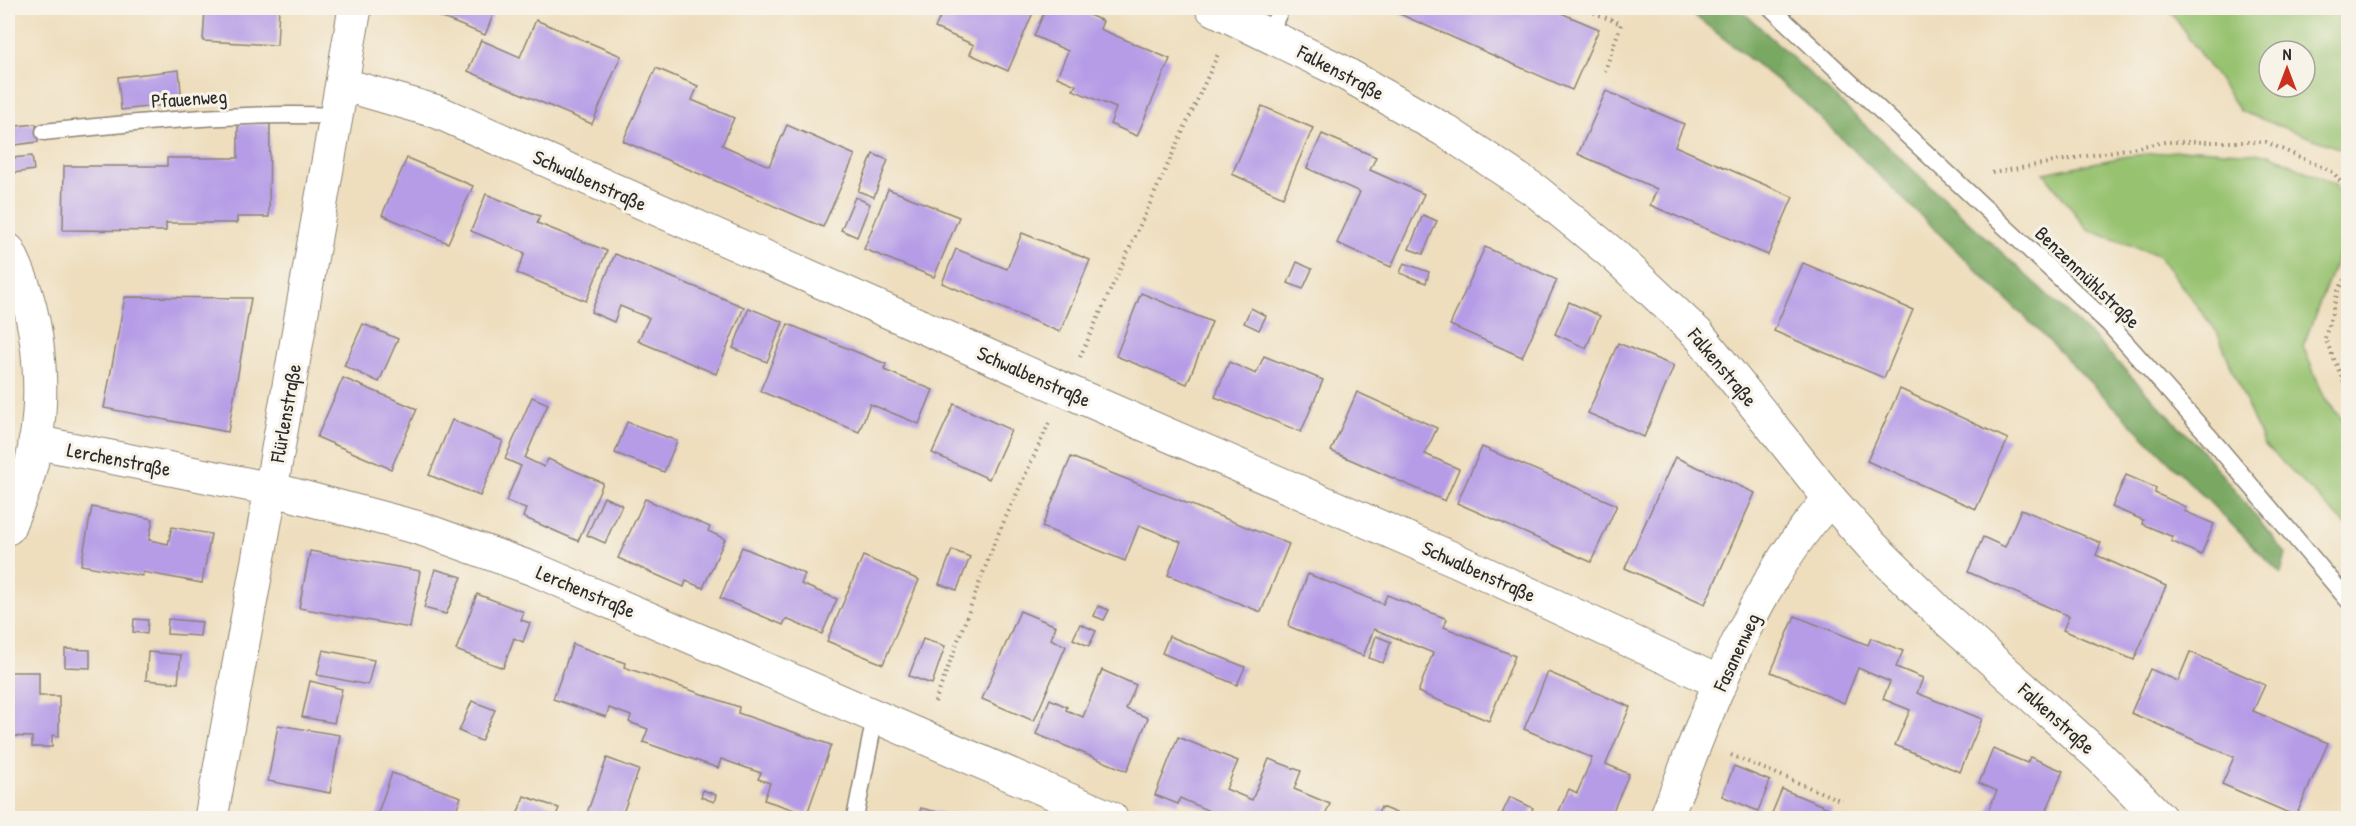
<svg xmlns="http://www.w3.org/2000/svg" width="2356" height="826" font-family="'Patrick Hand',sans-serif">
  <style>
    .green { fill: #97c270; stroke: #61764e; stroke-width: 1.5; fill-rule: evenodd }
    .forest { fill: #79a862; stroke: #526a46; stroke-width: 1.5 }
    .building { fill: #b69ce7 }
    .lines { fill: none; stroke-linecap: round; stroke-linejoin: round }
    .lane-casing { stroke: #8c8474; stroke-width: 19 }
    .street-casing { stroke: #8c8474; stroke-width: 35 }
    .secondary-casing { stroke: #8c8474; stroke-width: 35 }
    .path { stroke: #8c8474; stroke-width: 4; stroke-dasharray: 1.5 4.5; stroke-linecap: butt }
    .lane { stroke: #fff; stroke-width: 16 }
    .street { stroke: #fff; stroke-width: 33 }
    .secondary { stroke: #fff; stroke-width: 33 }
    .labels { text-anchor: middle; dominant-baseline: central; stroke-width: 6; stroke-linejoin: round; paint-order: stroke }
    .street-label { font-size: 20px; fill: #2b2b2b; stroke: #f7f3e8 }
  </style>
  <rect width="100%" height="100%" fill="#f7f3e8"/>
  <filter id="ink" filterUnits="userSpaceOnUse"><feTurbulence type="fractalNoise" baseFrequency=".0167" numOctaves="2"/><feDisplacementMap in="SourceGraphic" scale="12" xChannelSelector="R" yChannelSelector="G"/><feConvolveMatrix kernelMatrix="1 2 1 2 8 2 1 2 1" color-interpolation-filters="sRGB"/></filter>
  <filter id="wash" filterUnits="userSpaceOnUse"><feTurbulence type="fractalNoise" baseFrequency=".008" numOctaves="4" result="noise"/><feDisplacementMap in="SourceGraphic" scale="24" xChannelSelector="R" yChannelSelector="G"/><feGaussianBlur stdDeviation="1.35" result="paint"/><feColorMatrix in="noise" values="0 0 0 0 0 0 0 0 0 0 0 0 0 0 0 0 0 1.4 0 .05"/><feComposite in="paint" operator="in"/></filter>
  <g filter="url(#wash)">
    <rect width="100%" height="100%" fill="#eedebe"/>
    <!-- green -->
    <g class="green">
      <path d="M 2168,8 L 2348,8 L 2348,152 L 2240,111 ZM 2269,51 L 2305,51 L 2305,87 L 2269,87 Z"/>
      <path d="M 2196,149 L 2270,154 L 2335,185 L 2348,209 L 2348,230 L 2303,346 L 2325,399 L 2348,426 L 2348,527 L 2263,443 L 2217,332 L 2158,255 L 2088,230 L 2044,173 L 2128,156 Z"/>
    </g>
    <!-- forest -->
    <path class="forest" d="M 1685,8 L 1739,8 L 2098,342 L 2201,449 L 2286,554 L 2281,574 L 2036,328 L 1803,101 Z"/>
    <g id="blocks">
      <!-- building -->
      <g class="building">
        <path d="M 205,8 L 279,8 L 277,45 L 203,41 Z"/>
        <path d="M 418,8 L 496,8 L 485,35 Z"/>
        <path d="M 944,8 L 1035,8 L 1008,71 L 970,54 L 974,45 L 935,28 Z"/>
        <path d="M 1046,8 L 1072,8 L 1103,21 L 1100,29 L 1170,59 L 1137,136 L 1110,124 L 1116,108 L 1073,90 L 1076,85 L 1057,77 L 1068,51 L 1034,36 Z"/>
        <path d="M 1386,8 L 1549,8 L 1599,29 L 1572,90 Z"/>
        <path d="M 536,20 L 621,56 L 592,124 L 468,71 L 481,40 L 520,57 Z"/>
        <path d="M 656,68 L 698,86 L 692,100 L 734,118 L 722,145 L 769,166 L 787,125 L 855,155 L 823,227 L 623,141 Z"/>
        <path d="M 179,70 L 182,103 L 121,110 L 118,77 Z"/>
        <path d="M 1606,91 L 1684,124 L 1675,146 L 1793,197 L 1768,255 L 1650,205 L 1657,189 L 1578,154 Z"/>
        <path d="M 1262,106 L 1313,128 L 1283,197 L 1232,174 Z"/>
        <path d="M 36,124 L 38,142 L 8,146 L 8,127 Z"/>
        <path d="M 238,124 L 270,124 L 269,217 L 237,217 L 237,223 L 166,223 L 166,231 L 63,230 L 64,166 L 167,166 L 167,158 L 238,158 Z"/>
        <path d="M 1322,134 L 1376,157 L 1370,170 L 1424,194 L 1391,267 L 1337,243 L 1360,192 L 1307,168 Z"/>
        <path d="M 873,154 L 888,160 L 874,197 L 858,191 Z"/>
        <path d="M 32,156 L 34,170 L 14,173 L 12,158 Z"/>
        <path d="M 407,158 L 473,186 L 448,243 L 382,215 Z"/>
        <path d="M 888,189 L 959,217 L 934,277 L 864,249 Z"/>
        <path d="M 486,194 L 540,216 L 537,223 L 607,251 L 586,301 L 517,273 L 525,253 L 471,231 Z"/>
        <path d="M 855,197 L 870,204 L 857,237 L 841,230 Z"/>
        <path d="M 1423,215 L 1437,221 L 1423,254 L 1409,249 Z"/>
        <path d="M 1022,233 L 1090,260 L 1060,332 L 942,283 L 956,249 L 1007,269 Z"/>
        <path d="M 1485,247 L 1557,280 L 1522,357 L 1450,325 Z"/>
        <path d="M 615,254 L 744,307 L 716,374 L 638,341 L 649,318 L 620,306 L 614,322 L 591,312 Z"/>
        <path d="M 1297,262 L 1312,269 L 1303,289 L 1288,283 Z"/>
        <path d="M 1404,263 L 1429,272 L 1426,283 L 1400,273 Z"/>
        <path d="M 1803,263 L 1913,310 L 1884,378 L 1774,331 Z"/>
        <path d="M 1141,293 L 1212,322 L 1187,384 L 1116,356 Z"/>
        <path d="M 125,297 L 251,298 L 228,432 L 104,408 Z"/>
        <path d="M 1569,302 L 1600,316 L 1586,348 L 1555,334 Z"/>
        <path d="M 749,308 L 783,322 L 767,362 L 733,348 Z"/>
        <path d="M 1251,308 L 1266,316 L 1259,330 L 1244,323 Z"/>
        <path d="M 363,324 L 398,339 L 379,382 L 344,366 Z"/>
        <path d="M 788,324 L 886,364 L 884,370 L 933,390 L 919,424 L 870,404 L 859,432 L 760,391 Z"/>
        <path d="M 1618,343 L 1674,366 L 1644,437 L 1588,413 Z"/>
        <path d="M 1264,356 L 1323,380 L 1301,432 L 1215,397 L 1229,362 L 1256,374 Z"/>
        <path d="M 343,378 L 417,409 L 391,469 L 317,437 Z"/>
        <path d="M 1900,389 L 2008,439 L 1976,509 L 1867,461 Z"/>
        <path d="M 1357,392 L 1437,428 L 1425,454 L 1459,469 L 1445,501 L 1331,451 Z"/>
        <path d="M 532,397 L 548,404 L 525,458 L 544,467 L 548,459 L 603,483 L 578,541 L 523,517 L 526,509 L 506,501 L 521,466 L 505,459 Z"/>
        <path d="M 954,404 L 1011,430 L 989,479 L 932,453 Z"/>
        <path d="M 452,420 L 503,441 L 480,496 L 429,475 Z"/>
        <path d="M 627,422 L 677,441 L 664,472 L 615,453 Z"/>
        <path d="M 1482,447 L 1617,505 L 1591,562 L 1457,503 Z"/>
        <path d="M 1071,457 L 1289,544 L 1261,612 L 1168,575 L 1181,542 L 1139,525 L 1125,561 L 1042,527 Z"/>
        <path d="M 1675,457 L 1755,493 L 1705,604 L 1625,568 Z"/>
        <path d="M 2126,475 L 2156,488 L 2155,493 L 2186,507 L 2184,511 L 2214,524 L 2201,555 L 2171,541 L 2173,537 L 2142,524 L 2143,520 L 2112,507 Z"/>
        <path d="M 604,497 L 622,505 L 605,543 L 587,535 Z"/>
        <path d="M 645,499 L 710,527 L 708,531 L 725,539 L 703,588 L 686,581 L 684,587 L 618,558 Z"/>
        <path d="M 92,507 L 153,519 L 149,540 L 168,544 L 172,527 L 211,534 L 202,583 L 143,572 L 142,576 L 81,565 Z"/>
        <path d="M 2021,509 L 2101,543 L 2096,555 L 2166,586 L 2134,660 L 2063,630 L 2069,616 L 1968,572 L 1983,537 L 2005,547 Z"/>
        <path d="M 742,547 L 805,574 L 801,584 L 837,599 L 822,634 L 786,619 L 783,625 L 720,598 Z"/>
        <path d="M 952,550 L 970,557 L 957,590 L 939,584 Z"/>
        <path d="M 310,551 L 420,571 L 410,628 L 299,608 Z"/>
        <path d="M 863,556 L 919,580 L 883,664 L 827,641 Z"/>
        <path d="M 435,569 L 462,577 L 446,614 L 424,608 Z"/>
        <path d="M 1308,574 L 1383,604 L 1387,595 L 1447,619 L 1444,627 L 1515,656 L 1489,721 L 1418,692 L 1433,653 L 1374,629 L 1363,656 L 1288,626 Z"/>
        <path d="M 477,594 L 524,612 L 521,620 L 530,623 L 523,642 L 514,638 L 503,668 L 456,650 Z"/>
        <path d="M 1098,606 L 1109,610 L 1104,620 L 1094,616 Z"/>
        <path d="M 1020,611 L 1056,626 L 1051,639 L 1066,646 L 1034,721 L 982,699 Z"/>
        <path d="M 1795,616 L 1868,645 L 1871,638 L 1903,651 L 1896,667 L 1923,678 L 1917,693 L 1982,719 L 1960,772 L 1895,745 L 1910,710 L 1883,699 L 1890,682 L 1858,668 L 1844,703 L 1771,672 Z"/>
        <path d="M 134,619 L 148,620 L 147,634 L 133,632 Z"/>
        <path d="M 168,619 L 202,622 L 200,636 L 167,634 Z"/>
        <path d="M 1080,624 L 1096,631 L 1089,646 L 1073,639 Z"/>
        <path d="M 1169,636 L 1245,667 L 1237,685 L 1162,653 Z"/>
        <path d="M 1376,636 L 1391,642 L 1383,663 L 1369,658 Z"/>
        <path d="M 923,639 L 945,646 L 932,684 L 909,676 Z"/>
        <path d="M 573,644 L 625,663 L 624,667 L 739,707 L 738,713 L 831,745 L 807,814 L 764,800 L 770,783 L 758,779 L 761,773 L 721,759 L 718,768 L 643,742 L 648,729 L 629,722 L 631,716 L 609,708 L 606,717 L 553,699 Z"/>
        <path d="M 65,649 L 90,650 L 90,668 L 65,667 Z"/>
        <path d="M 323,650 L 374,660 L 368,685 L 317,675 Z"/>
        <path d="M 148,652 L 181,655 L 178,683 L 146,680 Z"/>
        <path d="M 2190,652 L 2265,685 L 2253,711 L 2328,743 L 2296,816 L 2222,784 L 2234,757 L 2131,713 L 2150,669 L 2178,681 Z"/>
        <path d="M 1102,670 L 1136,685 L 1126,709 L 1148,718 L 1127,771 L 1036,734 L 1050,699 L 1067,707 L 1066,710 L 1083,717 Z"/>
        <path d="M 8,672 L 39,672 L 39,696 L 59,696 L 59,736 L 52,735 L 52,747 L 32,747 L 32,737 L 8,736 Z"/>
        <path d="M 1548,672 L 1630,707 L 1606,764 L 1629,774 L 1610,818 L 1556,818 L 1569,789 L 1577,793 L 1592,758 L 1524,729 Z"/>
        <path d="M 310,681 L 342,689 L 334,723 L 302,717 Z"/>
        <path d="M 472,701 L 495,710 L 481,741 L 459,731 Z"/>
        <path d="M 278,725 L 340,735 L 330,793 L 268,781 Z"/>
        <path d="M 1178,737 L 1238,761 L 1226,789 L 1252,800 L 1269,759 L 1301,771 L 1294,789 L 1330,804 L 1324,818 L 1214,818 L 1216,814 L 1180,798 L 1178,804 L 1155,795 Z"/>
        <path d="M 1993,749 L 2027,763 L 2030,757 L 2063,771 L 2046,812 L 2062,818 L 1985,818 L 1997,791 L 1979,783 Z"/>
        <path d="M 607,758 L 639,770 L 621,818 L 602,818 L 587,813 Z"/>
        <path d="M 1734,766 L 1770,781 L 1758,811 L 1722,796 Z"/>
        <path d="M 392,773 L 461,797 L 453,818 L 376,818 Z"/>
        <path d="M 1782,789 L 1833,810 L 1830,818 L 1770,818 Z"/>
        <path d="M 703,790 L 716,795 L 714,802 L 701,797 Z"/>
        <path d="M 524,796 L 559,808 L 555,818 L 516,818 Z"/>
        <path d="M 1510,797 L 1533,808 L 1528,818 L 1512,818 L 1502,814 Z"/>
        <path d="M 1381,807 L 1409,818 L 1376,818 Z"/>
        <path d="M 921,808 L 962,818 L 918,818 Z"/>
      </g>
    </g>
  </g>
  <g filter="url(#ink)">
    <use href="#blocks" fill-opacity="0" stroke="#8c8474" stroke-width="1.5"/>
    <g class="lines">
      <defs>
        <g id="lane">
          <path d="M 1771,8 L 2109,324 L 2208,435 L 2348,600"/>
          <path d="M 1269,34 L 1281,8"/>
          <path d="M 44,132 C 142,122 238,112 336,116"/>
          <path d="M 855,818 L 873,727 L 877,717"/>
        </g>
        <g id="street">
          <path d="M 1212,8 L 1339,70 L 1444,130 L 1536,191 L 1614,255 L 1699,335 L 1830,499 L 1871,545 L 1943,616 L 2100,757 L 2160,818"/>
          <path d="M 342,84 L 438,112 L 1065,390 L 1456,560 L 1721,683"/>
          <path d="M 35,442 L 271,489 L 419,528 L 536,570 L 1111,818"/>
          <path d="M 211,818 L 271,489 L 355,8"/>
          <path d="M 1666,818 C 1709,710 1750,586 1830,499"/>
        </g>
        <path id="secondary" d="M 8,250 C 44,318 49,412 25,486 C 20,500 13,514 8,528"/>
      </defs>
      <!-- lane casing -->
      <use href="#lane" class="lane-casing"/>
      <!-- street casing -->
      <use href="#street" class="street-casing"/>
      <!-- secondary casing -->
      <use href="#secondary" class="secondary-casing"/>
      <!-- path -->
      <g class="path">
        <path d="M 1583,8 L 1621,24 L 1605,71"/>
        <path d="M 1992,173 L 2165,142 L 2266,142 L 2333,172 L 2348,191"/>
        <path d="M 2348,275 L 2338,291 L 2325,338 L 2348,392"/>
        <path d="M 1080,357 L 1219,52"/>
        <path d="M 935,702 L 995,541 L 1049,423"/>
        <path d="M 1731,755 L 1842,801"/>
      </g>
      <!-- lane -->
      <use href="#lane" class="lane"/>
      <!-- street -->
      <use href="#street" class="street"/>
      <!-- secondary -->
      <use href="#secondary" class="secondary"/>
    </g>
  </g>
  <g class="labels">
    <!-- street labels -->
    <g class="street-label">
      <text transform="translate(1341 72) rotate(28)">Falkenstraße</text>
      <text transform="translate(189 98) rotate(-4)">Pfauenweg</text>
      <text transform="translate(590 180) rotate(24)">Schwalbenstraße</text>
      <text transform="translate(2088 277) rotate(44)">Benzenmühlstraße</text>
      <text transform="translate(1723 367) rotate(50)">Falkenstraße</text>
      <text transform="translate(1034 376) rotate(24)">Schwalbenstraße</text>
      <text transform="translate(285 413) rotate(-80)">Flürlenstraße</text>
      <text transform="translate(119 459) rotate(11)">Lerchenstraße</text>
      <text transform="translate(1479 571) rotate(24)">Schwalbenstraße</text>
      <text transform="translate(586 591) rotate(23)">Lerchenstraße</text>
      <text transform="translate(1736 652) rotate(-65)">Fasanenweg</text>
      <text transform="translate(2057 718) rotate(42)">Falkenstraße</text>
    </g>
  </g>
  <!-- margin -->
  <rect width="2356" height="826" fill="none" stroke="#f7f3e8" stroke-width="30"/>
  <!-- north arrow -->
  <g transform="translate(2287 69)"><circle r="28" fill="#f7f3e8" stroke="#a5a39c" stroke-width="1.5"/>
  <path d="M0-4.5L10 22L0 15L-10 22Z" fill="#c8321e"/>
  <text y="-9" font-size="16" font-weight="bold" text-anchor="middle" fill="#2b2b2b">N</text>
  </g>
</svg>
